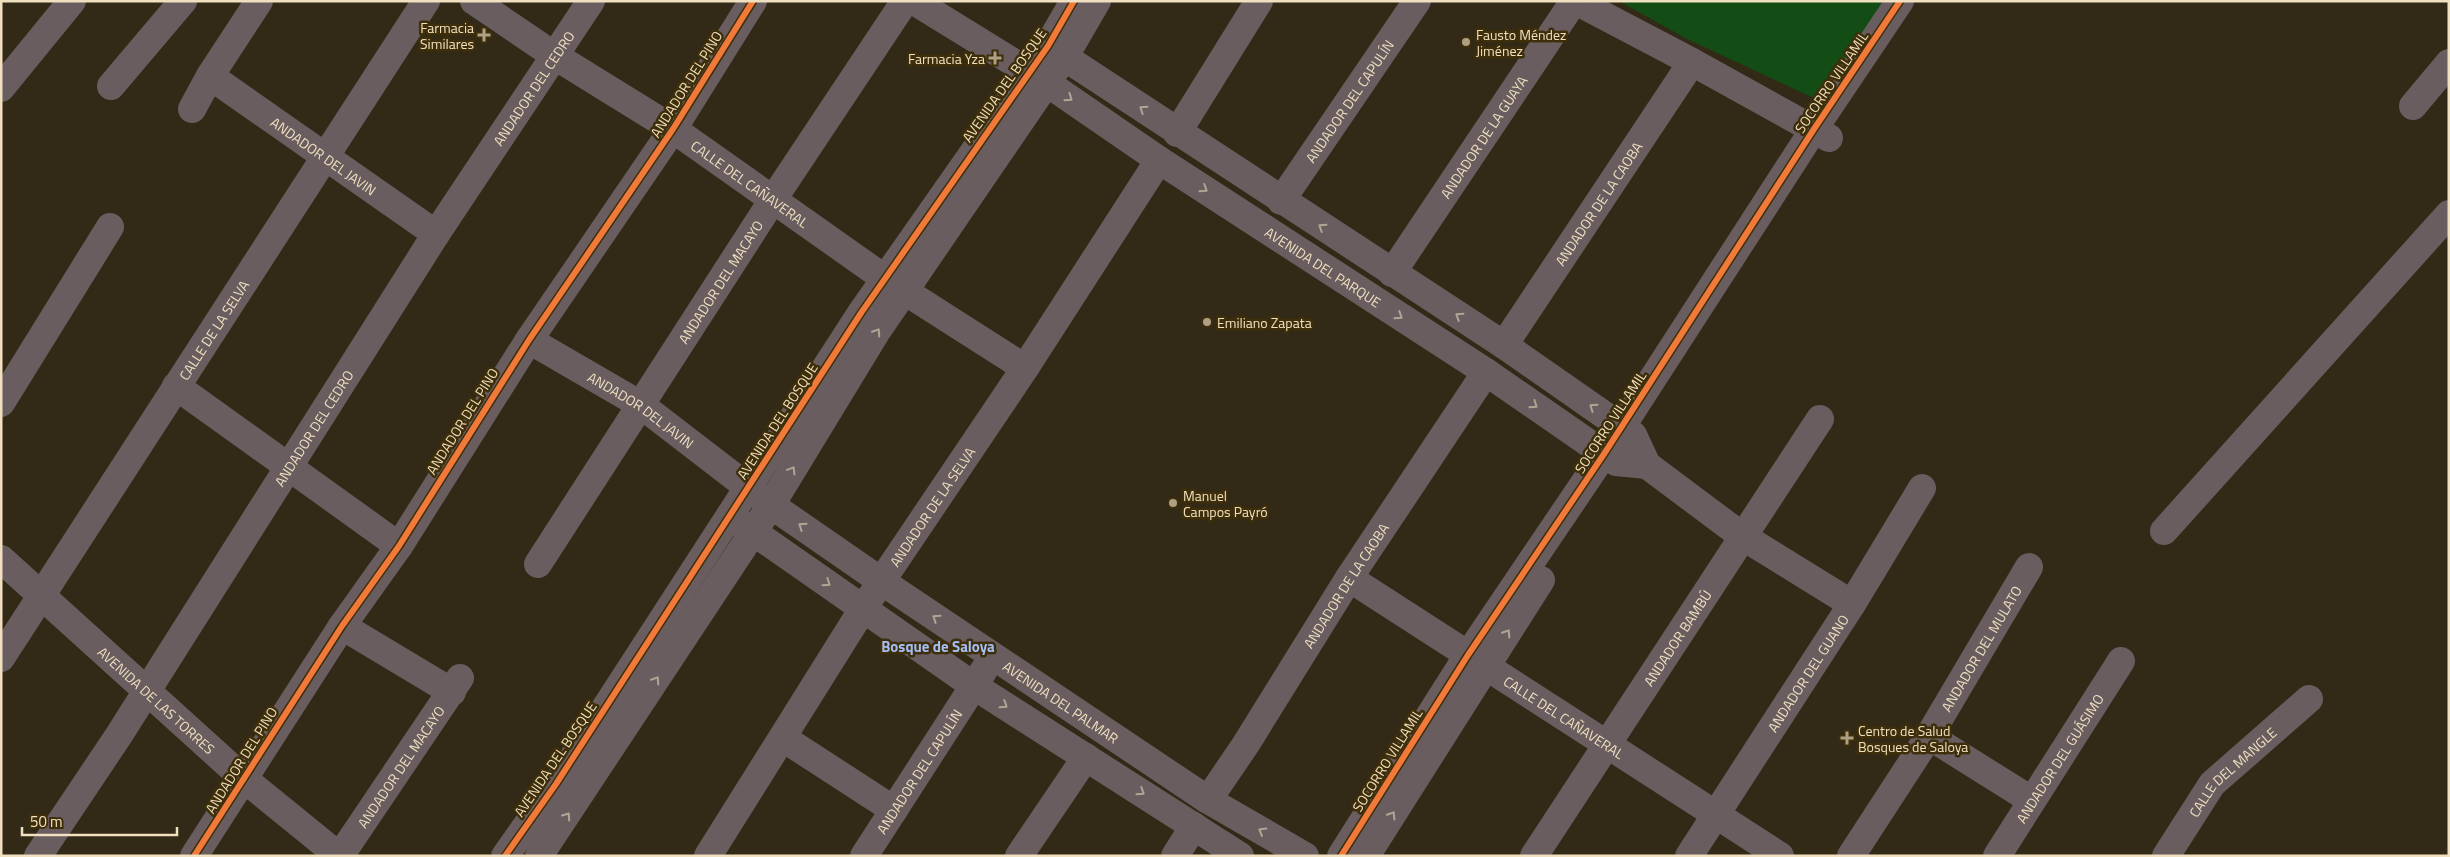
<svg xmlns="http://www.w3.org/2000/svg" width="2450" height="857" font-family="'Titillium Web',sans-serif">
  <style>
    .green { fill: #144c16 }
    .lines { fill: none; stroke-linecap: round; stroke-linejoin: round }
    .minor { stroke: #695d60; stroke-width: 28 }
    .cycleway-casing { stroke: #3e2e0a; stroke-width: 9 }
    .cycleway { stroke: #f17a3a; stroke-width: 6 }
    .oneway { stroke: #b3a594 }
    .poi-dot { fill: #aea084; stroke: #3e2e0a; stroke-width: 2 }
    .labels { text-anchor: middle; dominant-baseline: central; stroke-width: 5; stroke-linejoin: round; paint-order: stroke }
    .poi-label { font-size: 14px; fill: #f0e0bf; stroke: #3e2e0a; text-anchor: start }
    .street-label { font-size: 14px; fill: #f0e0bf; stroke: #3e2e0a }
    .neighbourhood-label { font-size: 15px; font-weight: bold; fill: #a4bef3; stroke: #3e2e0a }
  </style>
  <rect width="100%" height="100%" fill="#322a16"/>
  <!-- green -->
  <path class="green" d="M 1619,1 L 1886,1 L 1820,101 L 1687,39 Z"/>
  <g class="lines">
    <!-- minor -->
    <g class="minor">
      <path id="s1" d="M 474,1 L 555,56 L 673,129 L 884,278 L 1025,368"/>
      <path id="s2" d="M 914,1 L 1047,83 L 1159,160 L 1486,372 L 1616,462 L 1647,465"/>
      <path d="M 1576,1 L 1692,62 L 1829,138"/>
      <path d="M 1049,47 L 1504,345 L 1633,435 L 1647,465 L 1742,536 L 1852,604"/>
      <path id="s3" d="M 210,76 L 436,234"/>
      <path d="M 111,86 L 183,1"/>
      <path d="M 1,88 L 72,1"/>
      <path d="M 2413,106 L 2449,63"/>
      <path d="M 192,109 L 210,76 L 259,1"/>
      <path d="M 1177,133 L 1259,1"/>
      <path id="s4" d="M 1281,201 L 1417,1"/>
      <path id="s5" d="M 1392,273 L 1574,1"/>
      <path id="s6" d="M 529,340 L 641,405 L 771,505 L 881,581 L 1208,800 L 1305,856"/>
      <path id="s7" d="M 1504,345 L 1692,62"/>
      <path d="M 176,386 L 399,546"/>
      <path d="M 1,403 L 110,227"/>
      <path d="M 739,522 L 974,686 L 1240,856"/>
      <path d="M 2164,531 L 2449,214"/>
      <path id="s8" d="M 1,559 L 243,778 L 339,856"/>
      <path id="s9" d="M 538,564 L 772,201 L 905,1"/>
      <path id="s10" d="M 1349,578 L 1780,856"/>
      <path d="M 342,626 L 452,692"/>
      <path id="s11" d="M 1,658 L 426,1"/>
      <path d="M 1929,736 L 2031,800"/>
      <path d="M 783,738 L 894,810"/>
      <path id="s12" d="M 1208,800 L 1246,744 L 1349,578 L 1486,372"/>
      <path id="s13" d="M 38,856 L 119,735 L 436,234 L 591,1"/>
      <path d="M 194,856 L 342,626 L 399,546 L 529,340 L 673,129 L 753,1"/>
      <path id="s14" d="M 340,856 L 460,678"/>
      <path d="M 505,856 L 556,784 L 861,313 L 1048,46 L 1074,1"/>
      <path d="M 539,856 L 771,505 L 877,331 L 1065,56 L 1097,1"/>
      <path id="s15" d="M 708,856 L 864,607 L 1025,368 L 1159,160"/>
      <path id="s16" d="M 864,856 L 984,670"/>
      <path d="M 1019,856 L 1086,757"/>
      <path d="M 1175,856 L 1194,826"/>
      <path d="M 1341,856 L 1468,655 L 1604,454 L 1814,129 L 1900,1"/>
      <path d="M 1366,856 L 1541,580"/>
      <path id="s17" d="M 1534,856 L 1820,419"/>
      <path id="s18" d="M 1689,856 L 1852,604 L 1922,488"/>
      <path id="s19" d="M 1851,856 L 1929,736 L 2029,567"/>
      <path id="s20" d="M 1997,856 L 2121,661"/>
      <path id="s21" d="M 2166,856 L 2212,784 L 2309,699"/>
    </g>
    <defs>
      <g id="cycleway">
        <path d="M 194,856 L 342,626 L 399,546 L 529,340 L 673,129 L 753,1"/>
        <path d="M 505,856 L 556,784 L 861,313 L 1048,46 L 1074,1"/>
        <path d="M 1341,856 L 1468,655 L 1604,454 L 1814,129 L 1900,1"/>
      </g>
    </defs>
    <!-- cycleway casing -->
    <use href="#cycleway" class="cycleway-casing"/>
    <!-- cycleway -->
    <use href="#cycleway" class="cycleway"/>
  </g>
  <!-- one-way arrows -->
  <defs><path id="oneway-chevron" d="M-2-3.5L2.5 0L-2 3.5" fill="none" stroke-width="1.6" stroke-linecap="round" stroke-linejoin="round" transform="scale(1.25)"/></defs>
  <g class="oneway">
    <use href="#oneway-chevron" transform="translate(1069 98) rotate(35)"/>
    <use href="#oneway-chevron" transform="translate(1143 109) rotate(-146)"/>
    <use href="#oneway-chevron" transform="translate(1204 189) rotate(33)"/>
    <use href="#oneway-chevron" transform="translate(1322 227) rotate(-147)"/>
    <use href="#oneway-chevron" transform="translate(1399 316) rotate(33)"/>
    <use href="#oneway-chevron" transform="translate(1459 316) rotate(-147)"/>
    <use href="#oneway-chevron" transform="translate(877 332) rotate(-57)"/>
    <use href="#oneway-chevron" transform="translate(1534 405) rotate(35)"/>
    <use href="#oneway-chevron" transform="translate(1593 407) rotate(-145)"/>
    <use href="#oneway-chevron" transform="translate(792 470) rotate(-59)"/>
    <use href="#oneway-chevron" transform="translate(802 526) rotate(-145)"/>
    <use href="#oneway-chevron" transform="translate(827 583) rotate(34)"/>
    <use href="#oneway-chevron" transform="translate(936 618) rotate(-146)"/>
    <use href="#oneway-chevron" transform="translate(1507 633) rotate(-57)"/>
    <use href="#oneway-chevron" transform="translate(656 680) rotate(-57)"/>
    <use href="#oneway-chevron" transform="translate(1004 705) rotate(33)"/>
    <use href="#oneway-chevron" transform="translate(1141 792) rotate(33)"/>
    <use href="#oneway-chevron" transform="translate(1392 815) rotate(-58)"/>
    <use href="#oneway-chevron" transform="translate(567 816) rotate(-55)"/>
    <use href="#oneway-chevron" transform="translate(1262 831) rotate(-150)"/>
  </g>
  <!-- markers -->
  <g class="poi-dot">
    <path d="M481.5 27.5h5v5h5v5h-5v5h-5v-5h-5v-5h5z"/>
    <circle cx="1466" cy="42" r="5"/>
    <path d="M992.5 50.5h5v5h5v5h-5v5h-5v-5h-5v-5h5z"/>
    <circle cx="1207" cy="322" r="5"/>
    <circle cx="1173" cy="503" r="5"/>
    <path d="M1844.5 730.5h5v5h5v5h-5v5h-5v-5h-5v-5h5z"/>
  </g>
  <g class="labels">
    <!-- poi labels -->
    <g class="poi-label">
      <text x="474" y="27" text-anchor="end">Farmacia<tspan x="474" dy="16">Similares</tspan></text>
      <text x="1476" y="34">Fausto Méndez<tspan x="1476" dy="16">Jiménez</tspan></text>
      <text x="985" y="58" text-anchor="end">Farmacia Yza</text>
      <text x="1217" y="322">Emiliano Zapata</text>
      <text x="1183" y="495">Manuel<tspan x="1183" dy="16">Campos Payró</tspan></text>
      <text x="1858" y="730">Centro de Salud<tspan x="1858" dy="16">Bosques de Saloya</tspan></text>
    </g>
    <!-- street labels -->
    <g class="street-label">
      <text transform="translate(1831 82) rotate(-56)">SOCORRO VILLAMIL</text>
      <text transform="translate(686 84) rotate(-58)">ANDADOR DEL PINO</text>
      <text transform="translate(1004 85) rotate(-55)">AVENIDA DEL BOSQUE</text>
      <text stroke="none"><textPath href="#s13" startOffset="914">ANDADOR DEL CEDRO</textPath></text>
      <text stroke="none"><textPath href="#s4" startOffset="121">ANDADOR DEL CAPULÍN</textPath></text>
      <text stroke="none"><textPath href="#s5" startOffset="164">ANDADOR DE LA GUAYA</textPath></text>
      <text stroke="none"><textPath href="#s3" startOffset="139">ANDADOR DEL JAVIN</textPath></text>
      <text stroke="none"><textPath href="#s1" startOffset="331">CALLE DEL CAÑAVERAL</textPath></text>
      <text stroke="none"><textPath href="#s7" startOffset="170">ANDADOR DE LA CAOBA</textPath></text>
      <text stroke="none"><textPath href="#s2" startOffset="488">AVENIDA DEL PARQUE</textPath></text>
      <text stroke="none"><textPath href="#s9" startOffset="336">ANDADOR DEL MACAYO</textPath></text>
      <text stroke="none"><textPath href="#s11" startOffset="391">CALLE DE LA SELVA</textPath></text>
      <text stroke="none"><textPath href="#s6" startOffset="132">ANDADOR DEL JAVIN</textPath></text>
      <text transform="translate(462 421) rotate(-58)">ANDADOR DEL PINO</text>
      <text transform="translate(777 421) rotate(-57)">AVENIDA DEL BOSQUE</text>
      <text transform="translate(1610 422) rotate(-57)">SOCORRO VILLAMIL</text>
      <text stroke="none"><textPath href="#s13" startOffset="509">ANDADOR DEL CEDRO</textPath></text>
      <text stroke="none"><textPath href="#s15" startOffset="415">ANDADOR DE LA SELVA</textPath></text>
      <text stroke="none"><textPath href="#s12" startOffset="255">ANDADOR DE LA CAOBA</textPath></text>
      <text stroke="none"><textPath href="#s17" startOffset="261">ANDADOR BAMBÚ</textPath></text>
      <text stroke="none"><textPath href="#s19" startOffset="245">ANDADOR DEL MULATO</textPath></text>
      <text stroke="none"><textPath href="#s18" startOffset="218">ANDADOR DEL GUANO</textPath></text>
      <text stroke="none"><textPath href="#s8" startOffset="210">AVENIDA DE LAS TORRES</textPath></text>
      <text stroke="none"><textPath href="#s6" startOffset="644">AVENIDA DEL PALMAR</textPath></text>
      <text stroke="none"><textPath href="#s10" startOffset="256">CALLE DEL CAÑAVERAL</textPath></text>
      <text stroke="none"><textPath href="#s20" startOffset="116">ANDADOR DEL GUÁSIMO</textPath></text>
      <text transform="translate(555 759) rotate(-56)">AVENIDA DEL BOSQUE</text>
      <text transform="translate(241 760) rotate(-58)">ANDADOR DEL PINO</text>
      <text transform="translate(1387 760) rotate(-58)">SOCORRO VILLAMIL</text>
      <text stroke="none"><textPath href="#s14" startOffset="108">ANDADOR DEL MACAYO</textPath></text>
      <text stroke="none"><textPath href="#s16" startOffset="101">ANDADOR DEL CAPULÍN</textPath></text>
      <text stroke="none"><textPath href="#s21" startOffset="108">CALLE DEL MANGLE</textPath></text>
    </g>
    <!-- neighbourhood labels -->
    <g class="neighbourhood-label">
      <text x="938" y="646">Bosque de Saloya</text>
    </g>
  </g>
  <!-- border -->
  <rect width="2450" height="857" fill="none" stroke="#f0e0bf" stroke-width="5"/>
  <!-- scale -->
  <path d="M22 827v8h155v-8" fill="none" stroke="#f0e0bf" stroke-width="2.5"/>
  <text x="30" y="827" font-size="15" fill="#f0e0bf" stroke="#3e2e0a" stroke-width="4" paint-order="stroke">50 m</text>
</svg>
